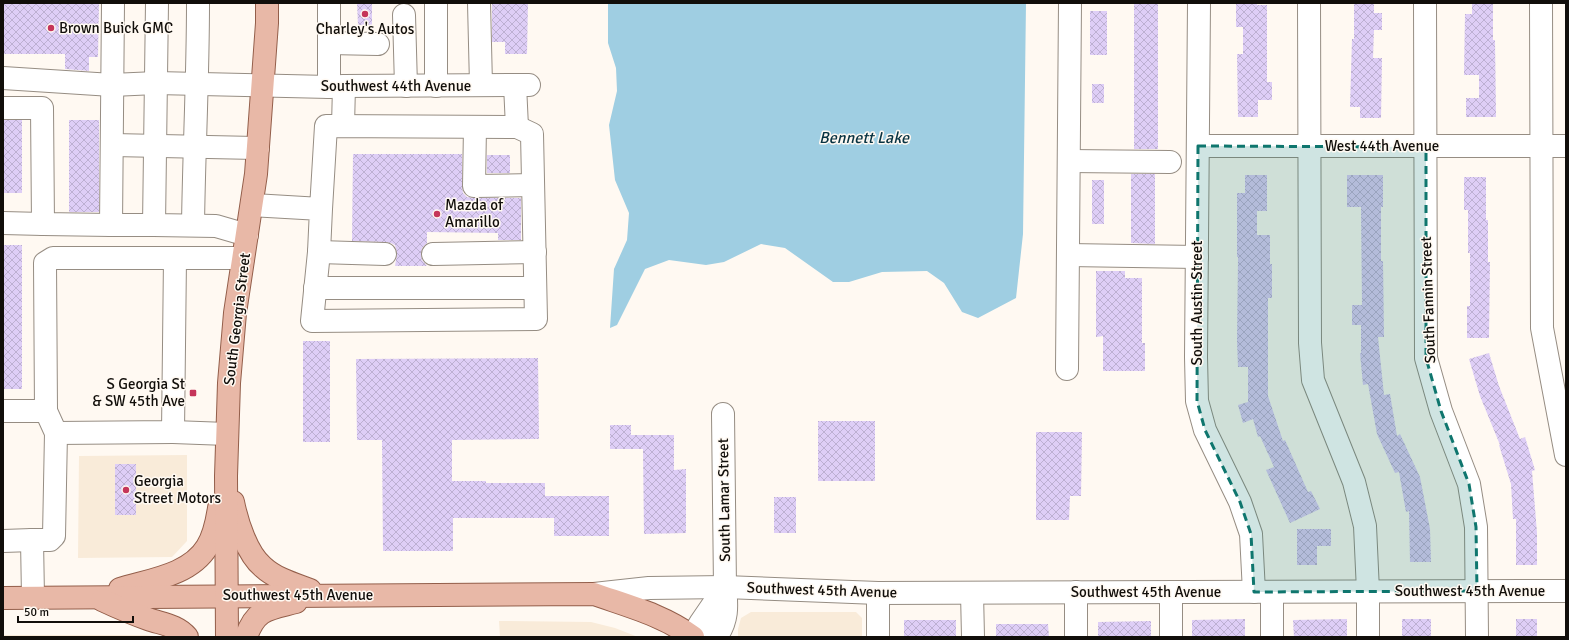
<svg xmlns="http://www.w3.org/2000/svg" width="1569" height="640" font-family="Signika,sans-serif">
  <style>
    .built { fill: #f9ebd9 }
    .water { fill: #9fcee2 }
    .building { fill: url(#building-cross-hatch) }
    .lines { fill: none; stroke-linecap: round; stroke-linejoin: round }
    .minor-casing { stroke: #968d83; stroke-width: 24 }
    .major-casing { stroke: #935e4a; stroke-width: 24 }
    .minor { stroke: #fff; stroke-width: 22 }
    .major { stroke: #e8b8a7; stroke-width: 22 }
    .marked { fill: #0f766e; fill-opacity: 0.2; stroke: #0f766e; stroke-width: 3; stroke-dasharray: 8 5; stroke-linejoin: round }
    .poi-dot { fill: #c5355a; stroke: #fff9f2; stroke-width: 1.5 }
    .labels { text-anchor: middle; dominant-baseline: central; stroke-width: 3; stroke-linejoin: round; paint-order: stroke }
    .poi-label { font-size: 15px; fill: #110e0a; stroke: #fff9f2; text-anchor: start }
    .street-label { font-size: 15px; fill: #110e0a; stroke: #fff9f2 }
    .water-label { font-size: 16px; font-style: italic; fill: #083342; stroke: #fff9f2 }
  </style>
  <defs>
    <pattern id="building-cross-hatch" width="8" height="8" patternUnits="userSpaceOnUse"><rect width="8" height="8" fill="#decef6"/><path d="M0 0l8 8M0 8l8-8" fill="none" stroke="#bdb0d2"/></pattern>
  </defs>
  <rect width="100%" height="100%" fill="#fff9f2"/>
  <!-- built -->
  <g class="built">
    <path d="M 187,455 L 187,541 L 172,557 L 78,558 L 79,456 Z"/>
    <path d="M 751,612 L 856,612 L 862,618 L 862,637 L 738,637 L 738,629 L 741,618 Z"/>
    <path d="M 499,621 L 591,622 L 615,628 L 638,637 L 500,637 Z"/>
    <path d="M 3,635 L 145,635 L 161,637 L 3,637 Z"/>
  </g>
  <!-- water -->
  <path class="water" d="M 608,3 L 1026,3 L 1023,234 L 1016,298 L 978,318 L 962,312 L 944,283 L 927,271 L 882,272 L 849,282 L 833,282 L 785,248 L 761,244 L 724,262 L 706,265 L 669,260 L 645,269 L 617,325 L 610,328 L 614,269 L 627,240 L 629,213 L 615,180 L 609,125 L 617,91 L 616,68 L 608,43 Z"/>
  <!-- building -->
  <g class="building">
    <path d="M 3,3 L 99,3 L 98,57 L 89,57 L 89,71 L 65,69 L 65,54 L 3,54 Z"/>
    <path d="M 357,3 L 372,3 L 372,25 L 358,25 Z"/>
    <path d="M 492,3 L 528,3 L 527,54 L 505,54 L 505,42 L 492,42 Z"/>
    <rect x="1134" y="3" width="24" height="146"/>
    <path d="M 1236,3 L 1257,3 L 1257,5 L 1267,5 L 1267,82 L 1272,82 L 1272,100 L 1258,100 L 1258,117 L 1238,117 L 1237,54 L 1243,54 L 1243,27 L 1236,27 Z"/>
    <path d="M 1354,3 L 1374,3 L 1374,13 L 1382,13 L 1382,30 L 1374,30 L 1373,58 L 1382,58 L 1381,118 L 1360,118 L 1360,107 L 1350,107 L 1352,39 L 1354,39 Z"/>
    <path d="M 1472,3 L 1493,3 L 1493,40 L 1495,40 L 1496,117 L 1466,117 L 1466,98 L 1479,98 L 1479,75 L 1464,75 L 1465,14 L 1472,14 Z"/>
    <rect x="1090" y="11" width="17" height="44"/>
    <rect x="1092" y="84" width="12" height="19"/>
    <rect x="3" y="120" width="19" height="73"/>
    <rect x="69" y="120" width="30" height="92"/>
    <path d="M 353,154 L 462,154 L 462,186 L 463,193 L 467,197 L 474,198 L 521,198 L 521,240 L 498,240 L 498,233 L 427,232 L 427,243 L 422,248 L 421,254 L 422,260 L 427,266 L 395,266 L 397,254 L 395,245 L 391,243 L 385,242 L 352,241 Z"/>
    <rect x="487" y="155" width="23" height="18"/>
    <path d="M 1131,174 L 1155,174 L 1155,244 L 1131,243 Z"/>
    <path d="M 1245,175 L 1267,175 L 1267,211 L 1257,211 L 1257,235 L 1270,235 L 1270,264 L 1272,264 L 1272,298 L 1268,298 L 1268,396 L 1283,441 L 1285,440 L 1308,492 L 1311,491 L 1320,509 L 1290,523 L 1266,470 L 1274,467 L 1260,436 L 1258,437 L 1253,419 L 1243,423 L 1238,405 L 1248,402 L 1248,367 L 1238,367 L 1237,341 L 1238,257 L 1237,257 L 1237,193 L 1245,193 Z"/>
    <path d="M 1347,175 L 1383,175 L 1383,207 L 1381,207 L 1381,261 L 1383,261 L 1384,337 L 1378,337 L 1384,395 L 1390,394 L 1397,436 L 1400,434 L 1420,477 L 1430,529 L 1431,562 L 1410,562 L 1409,511 L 1406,512 L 1399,472 L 1395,473 L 1377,434 L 1368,384 L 1363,385 L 1360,353 L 1361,353 L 1361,325 L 1352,325 L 1352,305 L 1362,305 L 1361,207 L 1347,207 Z"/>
    <path d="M 1464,177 L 1486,177 L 1486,220 L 1488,220 L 1488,262 L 1490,262 L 1489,338 L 1467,338 L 1467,306 L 1470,306 L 1470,253 L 1468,253 L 1468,210 L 1464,210 Z"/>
    <rect x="1092" y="180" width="12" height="44"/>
    <rect x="3" y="245" width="19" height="144"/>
    <path d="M 1096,271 L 1125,271 L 1125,278 L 1142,278 L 1142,343 L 1145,343 L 1145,371 L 1103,371 L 1103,336 L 1096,337 Z"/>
    <rect x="303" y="341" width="27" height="101"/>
    <path d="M 1489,353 L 1499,386 L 1520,439 L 1525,437 L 1535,470 L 1532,471 L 1537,533 L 1537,565 L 1516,565 L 1516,519 L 1513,519 L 1511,484 L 1499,445 L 1500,445 L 1480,396 L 1469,359 Z"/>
    <path d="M 538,358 L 539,439 L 452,440 L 452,481 L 486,481 L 486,483 L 545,483 L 545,496 L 609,496 L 609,536 L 554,536 L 554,518 L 453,518 L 453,551 L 383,551 L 382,440 L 357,440 L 356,359 Z"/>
    <rect x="818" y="421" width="57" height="60"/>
    <path d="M 610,425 L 631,425 L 631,435 L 674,435 L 674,470 L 686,469 L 686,533 L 644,534 L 643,449 L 610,449 Z"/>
    <path d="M 1036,432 L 1082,432 L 1081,496 L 1070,496 L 1069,520 L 1036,520 Z"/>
    <rect x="115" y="464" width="21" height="51"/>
    <rect x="774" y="497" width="22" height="36"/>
    <path d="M 1297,529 L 1331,529 L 1331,546 L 1317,546 L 1317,565 L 1297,565 Z"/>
    <path d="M 1245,619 L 1245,637 L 1192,637 L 1192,620 Z"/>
    <path d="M 1347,619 L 1347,637 L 1294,637 L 1293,620 Z"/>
    <rect x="1402" y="619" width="29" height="18"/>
    <rect x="1516" y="619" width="21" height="18"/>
    <rect x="904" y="620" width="52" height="17"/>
    <path d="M 1151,621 L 1151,637 L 1098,637 L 1098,622 Z"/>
    <path d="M 996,624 L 1048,624 L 1049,637 L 996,637 Z"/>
  </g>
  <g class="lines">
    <defs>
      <g id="minor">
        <path d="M 113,3 L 111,225 L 154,225"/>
        <path d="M 157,3 L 154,225 L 216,226 L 247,235"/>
        <path d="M 436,3 L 436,86"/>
        <path d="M 479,3 L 481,85"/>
        <path d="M 1199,3 L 1196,357 L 1197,401 L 1205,430 L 1240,502 L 1251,534 L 1254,592"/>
        <path d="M 1309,3 L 1310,343 L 1313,380 L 1354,482 L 1365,526 L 1368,591 L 1368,637"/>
        <path d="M 1425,3 L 1426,358 L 1441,411 L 1469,484 L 1476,527 L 1477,637"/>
        <path d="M 1541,3 L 1542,328 L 1566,455"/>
        <path d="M 404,15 L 406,86"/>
        <path d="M 329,43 L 378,44"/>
        <path d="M 3,78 L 112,85 L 156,83 L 329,87 L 344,86 L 529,85"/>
        <path d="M 515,85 L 517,127"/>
        <path d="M 329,87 L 329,3"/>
        <path d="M 3,108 L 42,108 L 43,224 L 111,225"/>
        <path d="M 343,126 L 344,86"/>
        <path d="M 475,127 L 474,186 L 533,185"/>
        <path d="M 113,145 L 258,148"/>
        <path d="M 1198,146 L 1566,146"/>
        <path d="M 1069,161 L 1170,162"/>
        <path d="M 252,205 L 321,209 L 326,126 L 517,127 L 532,134 L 536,319 L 312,321 L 319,252 L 321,209"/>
        <path d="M 3,223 L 43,224"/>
        <path d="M 193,225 C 194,151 198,77 198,3"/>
        <path d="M 319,252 L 385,254"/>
        <path d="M 433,254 L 535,252"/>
        <path d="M 1068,255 L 1197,257"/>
        <path d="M 315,288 L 535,288"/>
        <path d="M 1067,369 L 1070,3"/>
        <path d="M 3,411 L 46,411 L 56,433 L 54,536 L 50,540 L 32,540 L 33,597"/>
        <path d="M 46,411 L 45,263 L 53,258 L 175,258"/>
        <path d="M 173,432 L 227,434"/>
        <path d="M 56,433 L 173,432 L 175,258 L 243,258"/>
        <path d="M 3,541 L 32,540"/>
        <path d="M 1076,592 L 1076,637"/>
        <path d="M 1171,592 L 1171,637"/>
        <path d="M 1272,592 L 1272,637"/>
        <path d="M 878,593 L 878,637"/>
        <path d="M 972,593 L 973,637"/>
        <path d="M 594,594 L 649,588 L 725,587 L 878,593 L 1566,591"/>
        <path d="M 692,637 L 701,622 L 725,587"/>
        <path d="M 716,637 C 728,621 727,606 725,587 L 723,414"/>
      </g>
      <g id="major">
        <path d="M 233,502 C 237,522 247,554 263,567 C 276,579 294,584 310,590"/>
        <path d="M 120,589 C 150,580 190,575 207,547 C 214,536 217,521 219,508"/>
        <path d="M 3,598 L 594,594 C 628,606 663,615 693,637"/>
        <path d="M 102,600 C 117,607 133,614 148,619 C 162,624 177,625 187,637"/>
        <path d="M 227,637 L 226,476 L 229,383 L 235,313 L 256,174 L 267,23 L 267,3"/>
        <path d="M 246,637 C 256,608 269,609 296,602"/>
      </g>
    </defs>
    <!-- minor casing -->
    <use href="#minor" class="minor-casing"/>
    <!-- major casing -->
    <use href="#major" class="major-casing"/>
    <!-- minor -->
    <use href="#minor" class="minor"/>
    <!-- major -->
    <use href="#major" class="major"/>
  </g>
  <!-- marked area -->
  <path class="marked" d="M 1198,146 L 1426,147 L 1426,358 L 1441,411 L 1469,484 L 1476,527 L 1477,591 L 1254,592 L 1251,534 L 1240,502 L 1205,430 L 1197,401 Z"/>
  <!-- markers -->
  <g class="poi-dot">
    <circle cx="365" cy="14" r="4"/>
    <circle cx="51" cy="28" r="4"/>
    <circle cx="437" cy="214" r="4"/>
    <rect x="189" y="389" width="8" height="8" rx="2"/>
    <circle cx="126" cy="490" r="4"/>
  </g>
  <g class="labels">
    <!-- poi labels -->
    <g class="poi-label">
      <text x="59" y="28">Brown Buick GMC</text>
      <text x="365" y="29" text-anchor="middle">Charley's Autos</text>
      <text x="445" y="205">Mazda of<tspan x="445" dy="17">Amarillo</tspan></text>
      <text x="185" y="384" text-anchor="end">S Georgia St<tspan x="185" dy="17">&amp; SW 45th Ave</tspan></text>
      <text x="134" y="481">Georgia<tspan x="134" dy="17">Street Motors</tspan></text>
    </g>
    <!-- street labels -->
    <g class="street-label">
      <text x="396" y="86">Southwest 44th Avenue</text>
      <text x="1382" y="146">West 44th Avenue</text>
      <text transform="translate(1428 300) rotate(-92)">South Fannin Street</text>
      <text transform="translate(1197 303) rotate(-90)">South Austin Street</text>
      <text transform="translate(237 319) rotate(-83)">South Georgia Street</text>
      <text transform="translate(724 500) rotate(-91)">South Lamar Street</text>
      <text transform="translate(822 590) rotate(2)">Southwest 45th Avenue</text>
      <text x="1470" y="591">Southwest 45th Avenue</text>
      <text x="1146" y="592">Southwest 45th Avenue</text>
      <text x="298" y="595">Southwest 45th Avenue</text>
    </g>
    <!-- water labels -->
    <g class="water-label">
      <text x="864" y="138">Bennett Lake</text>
    </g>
  </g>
  <!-- border -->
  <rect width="1569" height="640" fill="none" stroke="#110e0a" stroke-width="8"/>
  <!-- scale -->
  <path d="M18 616v6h115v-6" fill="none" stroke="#110e0a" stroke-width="2"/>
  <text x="24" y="616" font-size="12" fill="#110e0a" stroke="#fff9f2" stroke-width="3" paint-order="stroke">50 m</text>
</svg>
